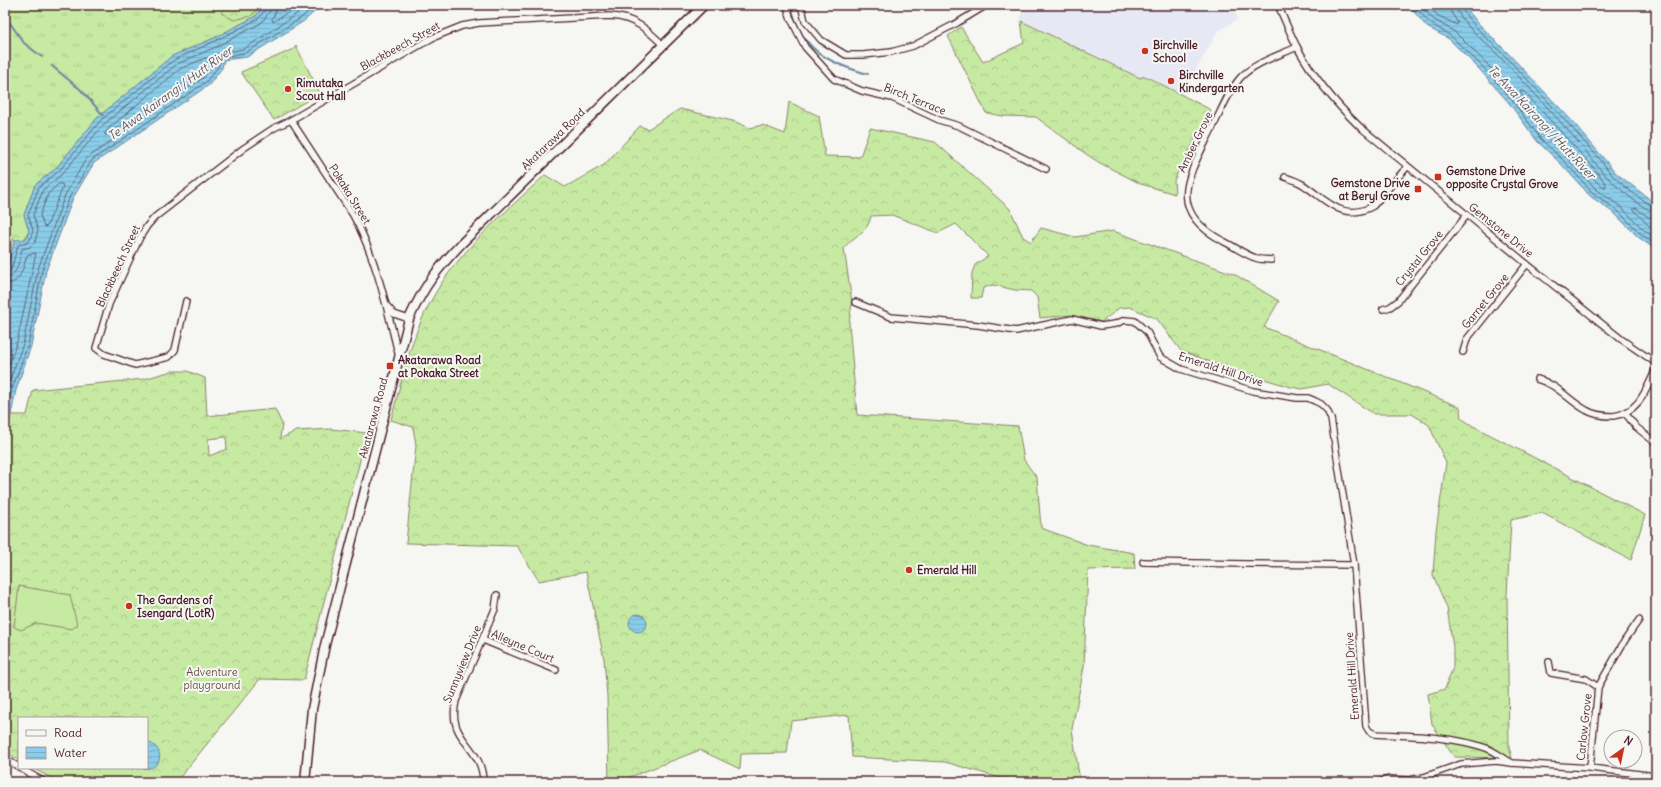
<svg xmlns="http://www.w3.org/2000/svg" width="1661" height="787" font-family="Delius,sans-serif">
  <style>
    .built { fill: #e6e8f4 }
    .grass { fill: url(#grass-tufts); stroke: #888467 }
    .forest { fill: url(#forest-crowns); stroke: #888467; fill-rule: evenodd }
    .pitch { fill: #c7eaa3; stroke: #888467 }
    .water { fill: url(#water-rules); stroke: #70879e }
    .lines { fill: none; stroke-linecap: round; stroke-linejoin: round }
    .shore { stroke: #636577; stroke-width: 1 }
    .stream { stroke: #70879e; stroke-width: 2 }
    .street-casing { stroke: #4a1f2b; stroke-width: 8 }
    .secondary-casing { stroke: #4a1f2b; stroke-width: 11 }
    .street { stroke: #f6f6f2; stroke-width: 5.5 }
    .secondary { stroke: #f6f6f2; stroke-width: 8 }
    .poi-dot { fill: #c8321e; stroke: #f6f6f2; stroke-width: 1.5 }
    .labels { text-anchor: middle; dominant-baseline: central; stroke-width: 4; stroke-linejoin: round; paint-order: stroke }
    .poi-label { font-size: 11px; font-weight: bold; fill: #4a1f2b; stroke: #f6f6f2; text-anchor: start }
    .street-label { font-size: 11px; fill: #4a1f2b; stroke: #f6f6f2 }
    .park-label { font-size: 11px; fill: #695249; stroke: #f6f6f2 }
    .water-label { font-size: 12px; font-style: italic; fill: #5d5364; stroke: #f6f6f2 }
  </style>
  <defs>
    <pattern id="grass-tufts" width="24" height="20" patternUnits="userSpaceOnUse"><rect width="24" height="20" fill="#c7eaa3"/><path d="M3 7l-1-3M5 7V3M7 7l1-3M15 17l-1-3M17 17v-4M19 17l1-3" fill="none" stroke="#acc88c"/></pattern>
    <pattern id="forest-crowns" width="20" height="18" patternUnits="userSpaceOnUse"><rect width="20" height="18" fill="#c7eaa3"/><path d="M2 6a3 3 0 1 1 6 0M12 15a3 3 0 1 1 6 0" fill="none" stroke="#acc88c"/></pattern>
    <pattern id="water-rules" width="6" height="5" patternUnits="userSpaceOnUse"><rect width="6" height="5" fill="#89cdea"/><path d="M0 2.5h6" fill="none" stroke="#78b0c9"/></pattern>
  </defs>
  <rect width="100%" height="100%" fill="#f6f6f2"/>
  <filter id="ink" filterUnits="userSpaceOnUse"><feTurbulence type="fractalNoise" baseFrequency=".025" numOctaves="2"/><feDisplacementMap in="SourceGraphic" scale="8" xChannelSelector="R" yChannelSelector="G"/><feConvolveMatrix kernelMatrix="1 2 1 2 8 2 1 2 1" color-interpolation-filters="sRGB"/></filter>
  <g filter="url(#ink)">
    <!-- built -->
    <path class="built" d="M 1022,5 L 1231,5 L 1238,19 L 1218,31 L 1182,95 L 1145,76 L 1140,78 L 1021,21 Z"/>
    <!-- grass -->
    <path class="grass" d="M 5,5 L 264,5 L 256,16 L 212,39 L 172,56 L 98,117 L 56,168 L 35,185 L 24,215 L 29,231 L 22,243 L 13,239 L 5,278 Z"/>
    <!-- forest -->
    <g class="forest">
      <path d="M 227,5 L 262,5 L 251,16 L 234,20 L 221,13 Z"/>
      <path d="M 1021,21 L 1140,78 L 1145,76 L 1211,110 L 1174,180 L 1175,194 L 1141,184 L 1100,163 L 1086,154 L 1036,117 L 1003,116 L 986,113 L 948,36 L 961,27 L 983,62 L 1024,43 Z"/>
      <path d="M 296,46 L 320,93 L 274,120 L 241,72 L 294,49 Z"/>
      <path d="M 789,102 L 819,116 L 825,156 L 860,157 L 870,128 L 935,142 L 1010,209 L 1023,237 L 1031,242 L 1041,228 L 1075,237 L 1113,231 L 1234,274 L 1279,301 L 1264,327 L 1460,407 L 1461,418 L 1473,426 L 1645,515 L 1631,560 L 1542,513 L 1511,520 L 1507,595 L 1509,747 L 1512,758 L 1454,757 L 1432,724 L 1428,694 L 1445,689 L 1453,667 L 1453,647 L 1447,608 L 1433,575 L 1436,531 L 1446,463 L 1429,425 L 1412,414 L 1374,414 L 1328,384 L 1302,389 L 1291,387 L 1224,367 L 1181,351 L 1157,319 L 1130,307 L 1119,308 L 1102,322 L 1070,315 L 1040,318 L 1037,297 L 1031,291 L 1015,290 L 993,285 L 983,288 L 981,298 L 971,298 L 972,273 L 975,265 L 988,256 L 956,224 L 938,233 L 892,215 L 871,216 C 868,234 853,235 844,248 L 852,303 L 849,323 L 857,415 L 1018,426 L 1024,460 L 1037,478 L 1041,528 L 1088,545 L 1134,553 L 1135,569 L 1088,570 L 1084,667 L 1072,729 L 1080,782 L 1014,782 L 945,762 L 852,757 L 849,715 L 791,721 L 787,753 L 741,754 L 740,769 L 700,750 L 617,782 L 609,782 L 607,696 L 604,659 L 586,572 L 539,581 L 517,546 L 406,543 L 416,445 L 413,427 L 391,420 C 402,379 411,336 432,299 C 459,250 505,213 545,175 L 565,187 L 604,165 L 640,126 L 648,129 L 680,109 L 733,121 L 750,128 L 762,125 L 785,134 Z"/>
      <path d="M 172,371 L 187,371 L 205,378 L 207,416 L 275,409 L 282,424 L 280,439 L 296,431 L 331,429 L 367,433 L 304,680 L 260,679 L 176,782 L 59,782 L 32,768 L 147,768 L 147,718 L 19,718 L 19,760 L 5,752 L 5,433 L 11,415 L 27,415 L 33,390 L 144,379 ZM 226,437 L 227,449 L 209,456 L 208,439 Z"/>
    </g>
    <!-- pitch -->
    <path class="pitch" d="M 19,586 L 70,595 L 77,625 L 72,629 L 36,623 L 21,630 L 14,627 Z"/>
    <!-- water -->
    <g class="water">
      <path d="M 263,5 L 322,5 L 304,21 L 247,57 L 224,60 L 222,68 L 209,85 L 94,163 L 73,198 L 46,271 L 31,346 L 16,390 L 11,415 L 5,433 L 5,275 L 15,240 L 26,239 L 29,231 L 24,215 L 35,185 L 56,168 L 98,117 L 172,56 L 212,39 L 256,16 Z"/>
      <path d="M 1408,5 L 1464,5 L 1478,23 L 1504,49 L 1574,123 L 1616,173 L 1656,204 L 1656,250 L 1638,237 L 1615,214 L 1590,196 L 1562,165 L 1537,141 L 1509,103 L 1480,70 L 1449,39 L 1427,27 Z"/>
      <circle cx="638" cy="623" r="9"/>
      <path d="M 150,743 C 158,747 161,752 159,761 C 155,767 151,769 143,768 L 147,768 L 147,744 Z"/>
    </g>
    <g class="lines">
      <!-- shore -->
      <g class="shore">
        <path d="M 277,5 L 276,11 L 272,19 L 273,22 L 299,5"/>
        <path d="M 1413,5 L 1430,23 L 1451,36 L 1483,67 L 1512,100 L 1540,138 L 1565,162 L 1593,193 L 1618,211 L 1641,234 L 1656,245"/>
        <path d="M 1420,5 L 1433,19 L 1455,32 L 1487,64 L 1516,97 L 1544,135 L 1568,159 L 1596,189 L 1621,207 L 1644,230 L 1656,239"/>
        <path d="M 1428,5 L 1437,15 L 1457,25 L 1458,23 L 1451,12 L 1450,5"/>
        <path d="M 1456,5 C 1456,19 1488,45 1498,55 C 1526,84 1554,114 1580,144 C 1590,156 1599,169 1609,179 C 1618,187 1645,212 1656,212"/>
        <path d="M 1461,5 C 1462,17 1495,45 1504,55 C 1536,88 1567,122 1597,156 C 1603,162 1607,169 1612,175 C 1619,182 1647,206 1656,207"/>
        <path d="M 206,58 L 209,58 L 208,62 L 198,73 L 108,135 L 105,135 L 105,133 L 109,128 L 180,69 Z"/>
        <path d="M 1521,91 L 1523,91 L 1527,95 L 1593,167 L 1606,184 L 1606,187 L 1600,185 L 1548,131 L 1521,94 Z"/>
        <path d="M 59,184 L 62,184 L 63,187 L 47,226 L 44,227 L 40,215 L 48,194 Z"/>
        <path d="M 1656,218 L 1648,217 L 1636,208 L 1633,209 L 1648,225 L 1656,231"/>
        <path d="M 5,273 L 11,270 L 18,245 L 27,243 L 30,240 L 33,230 L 28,215 L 39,187 L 59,171 L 101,120 L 174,60 L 213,42 L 258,19 L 266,9 L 266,5"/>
        <path d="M 5,278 C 18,277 19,260 22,249 L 30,247 L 35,242 L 38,230 L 33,215 L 43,190 L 62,174 L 104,124 L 177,64 L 216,47 L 261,23 L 270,11 L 271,5"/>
        <path d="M 5,284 C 21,284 23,268 27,255 L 36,253 L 17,342 L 5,376"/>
        <path d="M 5,400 L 7,388 L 23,344 L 38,269 L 65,195 L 86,159 L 167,101 L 203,78 L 214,64 L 216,56 L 219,53 L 244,49 L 298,13 L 308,5"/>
        <path d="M 5,421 L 12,389 L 28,345 L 42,270 L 70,196 L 92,160 L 206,82 L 218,67 L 222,57 L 245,53 L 301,18 L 316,5"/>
      </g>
      <!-- stream -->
      <g class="stream">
        <path d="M 791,5 C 800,49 827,63 868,74"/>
        <path d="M 5,16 L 24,43 L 42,57"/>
        <path d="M 52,66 L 81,90 L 103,115"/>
      </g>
      <defs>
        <g id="street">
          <path d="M 787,5 L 790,17 L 805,47 L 834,79 L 862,91 L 892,98 L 939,120 L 959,126 L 1046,169"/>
          <path d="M 801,5 L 805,21 L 821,40 L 846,55 L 863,55 L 891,52 L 913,46 L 957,23 L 987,5"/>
          <path d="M 1278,5 C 1284,19 1290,33 1297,47 C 1313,76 1335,103 1359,126 L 1527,264 L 1621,339 L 1656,363"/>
          <path d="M 291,120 L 353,215 C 377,259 387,309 399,357"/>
          <path d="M 1285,177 C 1291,179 1297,181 1302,184 C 1326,199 1342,223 1373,206 L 1407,167"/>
          <path d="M 1271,260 C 1266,259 1260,260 1256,258 C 1245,255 1234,246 1223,241 C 1163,209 1190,174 1213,127 C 1221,111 1229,90 1241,77 C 1254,63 1280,55 1297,47"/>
          <path d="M 186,301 L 175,350 L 169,357 L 135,365 L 104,354 L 96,348 L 109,304 L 140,237 L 147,226 L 155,217 L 244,148 L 274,128 L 291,120 L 432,38 L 462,26 L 479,23 L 610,16 C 634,17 648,30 664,46"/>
          <path d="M 855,302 L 891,317 L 978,325 L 1016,331 L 1072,319 L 1101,326 L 1115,324 L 1125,320 L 1135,321 L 1147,332 L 1160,357 L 1181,369 L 1253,391 L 1297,398 L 1308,398 L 1315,401 L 1321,404 L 1327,410 L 1331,419 L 1354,565 L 1366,726 L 1369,731 L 1375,734 C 1410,736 1453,736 1486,748 C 1495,751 1503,758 1512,763"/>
          <path d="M 388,307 L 394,314 L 409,319"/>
          <path d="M 1383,309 L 1390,307 L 1398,301 L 1467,215"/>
          <path d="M 1463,352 L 1467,339 L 1527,264"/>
          <path d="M 1537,379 C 1557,384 1568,400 1586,410 C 1594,415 1604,416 1613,416 C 1639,413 1646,390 1656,369"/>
          <path d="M 1626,414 L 1636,427 L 1656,443"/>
          <path d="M 1143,562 L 1246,564 L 1354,565"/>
          <path d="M 483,640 L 556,670"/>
          <path d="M 1549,662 L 1551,673 L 1586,679 L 1598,687"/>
          <path d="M 5,759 L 19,767"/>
          <path d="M 20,768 L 44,782"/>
          <path d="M 1590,768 L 1598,687 L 1625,640 L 1639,620"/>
          <path d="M 483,782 C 483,745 446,741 456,701 L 495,609 L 497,595"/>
          <path d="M 1379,782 L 1389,779 L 1410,780 L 1424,777 L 1461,764 L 1496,761 L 1512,763 L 1590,768 L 1656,776"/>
        </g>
        <path id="secondary" d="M 305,782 L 312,709 L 325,645 L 409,319 C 424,286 437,269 462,243 L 704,5"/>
      </defs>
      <!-- street casing -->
      <use href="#street" class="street-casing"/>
      <!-- secondary casing -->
      <use href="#secondary" class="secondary-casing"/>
      <!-- street -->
      <use href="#street" class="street"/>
      <!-- secondary -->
      <use href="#secondary" class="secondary"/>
    </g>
  </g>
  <!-- markers -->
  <g class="poi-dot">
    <circle cx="1145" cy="51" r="4"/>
    <circle cx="1171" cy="81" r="4"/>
    <circle cx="288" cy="89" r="4"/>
    <rect x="1434" y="173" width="8" height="8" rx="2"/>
    <rect x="1414" y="185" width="8" height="8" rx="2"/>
    <rect x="386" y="362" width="8" height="8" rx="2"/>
    <circle cx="909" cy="570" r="4"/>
    <circle cx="129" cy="606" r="4"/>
  </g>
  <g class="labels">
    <!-- poi labels -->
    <g class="poi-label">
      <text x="1153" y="45">Birchville<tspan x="1153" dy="13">School</tspan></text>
      <text x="1179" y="75">Birchville<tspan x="1179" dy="13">Kindergarten</tspan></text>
      <text x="296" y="83">Rimutaka<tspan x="296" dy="13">Scout Hall</tspan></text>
      <text x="1446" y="171">Gemstone Drive<tspan x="1446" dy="13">opposite Crystal Grove</tspan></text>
      <text x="1410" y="183" text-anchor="end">Gemstone Drive<tspan x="1410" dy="13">at Beryl Grove</tspan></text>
      <text x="398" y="360">Akatarawa Road<tspan x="398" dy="13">at Pokaka Street</tspan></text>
      <text x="917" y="570">Emerald Hill</text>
      <text x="137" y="600">The Gardens of<tspan x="137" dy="13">Isengard (LotR)</tspan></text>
    </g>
    <!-- street labels -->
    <g class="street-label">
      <text transform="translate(400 46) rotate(-29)">Blackbeech Street</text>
      <text transform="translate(915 99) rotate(22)">Birch Terrace</text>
      <text transform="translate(553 139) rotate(-44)">Akatarawa Road</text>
      <text transform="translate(1195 142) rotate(-64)">Amber Grove</text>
      <text transform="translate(350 194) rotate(58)">Pokaka Street</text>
      <text transform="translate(1501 230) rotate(39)">Gemstone Drive</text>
      <text transform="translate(1419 258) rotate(-51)">Crystal Grove</text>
      <text transform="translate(118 266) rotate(-65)">Blackbeech Street</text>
      <text transform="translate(1485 301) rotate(-51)">Garnet Grove</text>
      <text transform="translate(1221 369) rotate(18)">Emerald Hill Drive</text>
      <text transform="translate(373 418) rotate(-75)">Akatarawa Road</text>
      <text transform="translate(523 646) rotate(23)">Alleyne Court</text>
      <text transform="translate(462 664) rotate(-68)">Sunnyview Drive</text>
      <text transform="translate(1352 676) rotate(-94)">Emerald Hill Drive</text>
      <text transform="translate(1584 727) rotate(-84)">Carlow Grove</text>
    </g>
    <!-- park labels -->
    <g class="park-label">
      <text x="212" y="672">Adventure<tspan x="212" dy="13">playground</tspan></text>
    </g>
    <!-- water labels -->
    <g class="water-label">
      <text transform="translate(170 93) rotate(-36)">Te Awa Kairangi / Hutt River</text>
      <text transform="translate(1542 122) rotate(47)">Te Awa Kairangi / Hutt River</text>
    </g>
  </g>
  <!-- margin -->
  <rect width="1661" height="787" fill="none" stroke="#f6f6f2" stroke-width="20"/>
  <rect x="10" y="10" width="1641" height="767" fill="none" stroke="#4a1f2b" stroke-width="1.5" filter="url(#ink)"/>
  <!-- legend -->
  <rect x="18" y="717" width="130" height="52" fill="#f6f6f2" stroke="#b1a0a2"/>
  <rect x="26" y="730" width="20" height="6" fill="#f6f6f2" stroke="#b1a0a2"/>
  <text x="54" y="737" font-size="12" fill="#4a1f2b">Road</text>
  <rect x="26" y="747" width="20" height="12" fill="url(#water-rules)" stroke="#b1a0a2"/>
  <text x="54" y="757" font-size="12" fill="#4a1f2b">Water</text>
  <!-- north arrow -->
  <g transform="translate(1623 749) rotate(33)"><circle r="19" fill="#f6f6f2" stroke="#b1a0a2"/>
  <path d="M0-3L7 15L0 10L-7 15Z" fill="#c8321e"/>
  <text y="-6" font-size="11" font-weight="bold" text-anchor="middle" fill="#4a1f2b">N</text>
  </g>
</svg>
